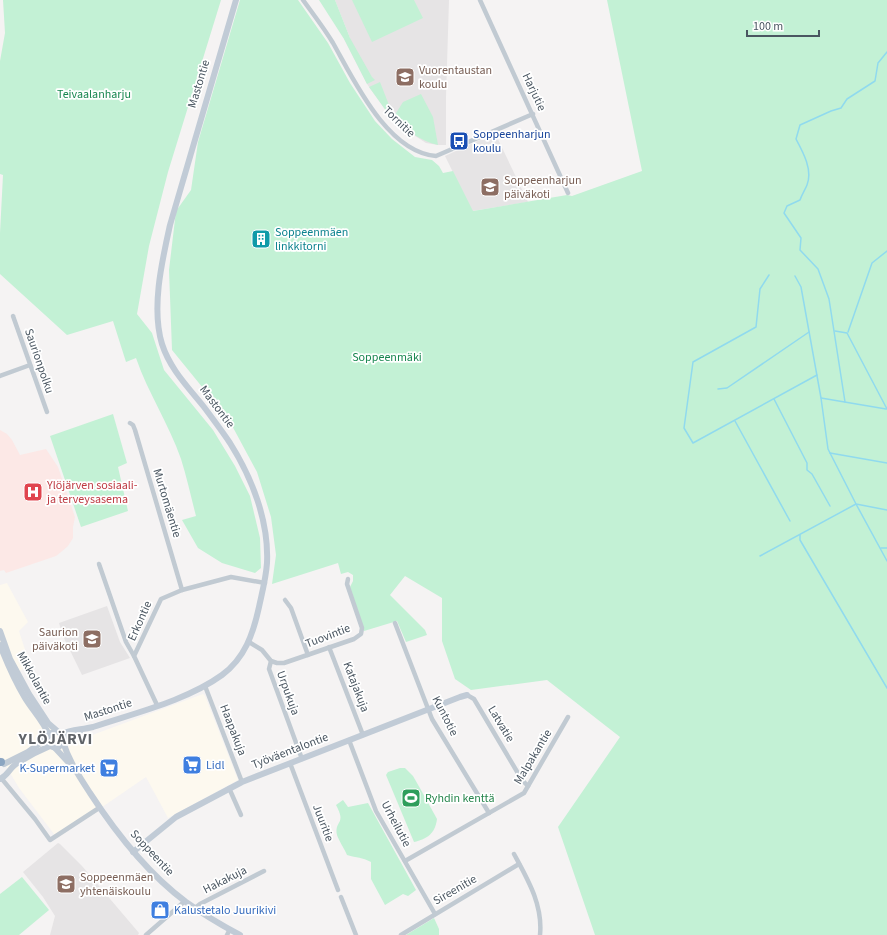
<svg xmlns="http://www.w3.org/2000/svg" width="887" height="935" font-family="'Source Sans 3',sans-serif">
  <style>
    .commercial { fill: #fdf9ef }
    .education { fill: #e6e4e5 }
    .medical { fill: #fce8e6 }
    .green { fill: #c3f1d5 }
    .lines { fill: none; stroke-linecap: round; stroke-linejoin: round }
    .stream { stroke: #90daee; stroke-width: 1.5 }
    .street { stroke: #c1cad2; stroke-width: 4.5 }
    .secondary { stroke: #c1cbd6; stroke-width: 6 }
    .highway { stroke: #8ba5c1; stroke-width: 8 }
    .labels { text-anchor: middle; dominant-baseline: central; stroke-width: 3.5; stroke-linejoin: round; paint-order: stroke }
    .education-label { font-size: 12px; fill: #785e54; stroke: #fff; text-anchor: start }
    .street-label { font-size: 12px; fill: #4a5661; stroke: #fff }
    .park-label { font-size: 12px; fill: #17864f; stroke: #fff }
    .transit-label { font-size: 12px; fill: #164399; stroke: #fff; text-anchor: start }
    .culture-label { font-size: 12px; fill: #0d838f; stroke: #fff; text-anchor: start }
    .health-label { font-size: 12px; fill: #be3a42; stroke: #fff; text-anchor: start }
    .shop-label { font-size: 12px; fill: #366cbe; stroke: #fff; text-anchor: start }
    .leisure-label { font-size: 12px; fill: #27864d; stroke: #fff; text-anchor: start }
    .district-label { font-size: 16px; font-weight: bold; letter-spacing: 1px; fill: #5f6368; stroke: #fff }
  </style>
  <rect width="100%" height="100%" fill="#f5f3f3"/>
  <!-- commercial -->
  <path class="commercial" d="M 7,583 L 28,622 L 19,631 L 30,665 L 19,671 L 47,718 L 57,729 L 68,744 L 203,694 L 205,696 L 238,780 L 168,818 L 146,777 L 57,838 L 19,788 L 0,756 L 0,585 Z"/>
  <!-- education -->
  <g class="education">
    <path d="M 335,0 L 449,0 L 446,97 L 446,145 L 438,145 L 426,143 L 403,128 L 387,112 L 367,84 L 344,39 L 350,38 Z"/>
    <path d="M 495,133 L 528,202 L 472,211 L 445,156 Z"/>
    <path d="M 107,606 L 120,642 L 130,658 L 82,675 L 63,636 L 59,623 Z"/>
    <path d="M 58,843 L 60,844 L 82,866 L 139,933 L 138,935 L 50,935 L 55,916 L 43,897 L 23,872 Z"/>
  </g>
  <!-- medical -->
  <path class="medical" d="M 0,430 L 7,434 L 12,440 L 20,455 L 46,449 L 58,467 L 75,517 L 73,527 L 73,538 L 68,546 L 61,552 L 56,556 L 6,573 L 4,570 L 0,571 Z"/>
  <!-- green -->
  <g class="green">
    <path d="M 3,0 L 221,0 L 168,172 L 149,246 L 137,314 L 152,333 L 164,370 L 213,430 L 235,466 L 250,496 L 260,538 L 261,568 L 255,573 L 222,563 L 198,548 L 182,520 L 196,516 C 191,497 187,478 181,459 C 169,424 148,393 136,358 L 126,362 L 113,321 L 67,335 L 0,274 L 0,233 L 3,175 L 0,174 L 0,61 L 5,33 Z"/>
    <path d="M 240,0 L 298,0 L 328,43 L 350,83 L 375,121 L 392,139 L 415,157 L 432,160 L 439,166 L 443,173 L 453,171 L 473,211 L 567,195 L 572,196 L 642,171 L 607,0 L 887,0 L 887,935 L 595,935 L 558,827 L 620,737 L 547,680 L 471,690 L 455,679 L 442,641 L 442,598 L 405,576 L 390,595 L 425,630 L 427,635 L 406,642 L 397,621 L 364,631 L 350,587 L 353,581 L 353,575 L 348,572 L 341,574 L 338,563 L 272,584 L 276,555 L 271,517 L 257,472 L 229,420 L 172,350 L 169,270 L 176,211 L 191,190 L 198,142 Z"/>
    <path d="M 319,0 L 335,0 L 350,38 L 372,77 L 375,80 L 367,84 L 344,39 Z"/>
    <path d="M 352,0 L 414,0 L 423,18 L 372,42 Z"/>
    <path d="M 380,82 L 389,105 L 387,112 L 369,87 Z"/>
    <path d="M 421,94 L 433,117 L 438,145 C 420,141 406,130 393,118 L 403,102 Z"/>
    <path d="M 113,414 L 127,463 L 118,467 L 128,511 L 81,527 L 50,436 Z"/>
    <path d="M 400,768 L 405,768 L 413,776 L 421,790 L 437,819 C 435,834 427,839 414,842 L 386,775 L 388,772 Z"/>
    <path d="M 343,800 L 348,807 L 368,803 L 416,890 L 408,896 L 403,894 L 385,905 L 371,879 L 371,862 C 362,857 357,858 347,855 C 345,850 338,839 337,835 C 334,820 347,825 336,805 Z"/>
    <path d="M 22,877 L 49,910 L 19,935 L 0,935 L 0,894 Z"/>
    <path d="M 434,918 L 439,929 L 439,935 L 406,935 Z"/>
  </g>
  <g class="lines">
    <!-- stream -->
    <g class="stream">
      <path d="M 769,275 L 760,289 L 756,327 L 693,362 L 684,428 L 693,443 L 817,375"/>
      <path d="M 795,276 L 801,287 L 821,398 L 828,449 L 856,504 L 887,561"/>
      <path d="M 835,331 L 847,333 L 887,409"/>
      <path d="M 848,332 L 872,263 L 887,251"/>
      <path d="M 718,389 L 727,388 L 809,332"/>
      <path d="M 821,398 L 886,409"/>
      <path d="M 774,399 L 807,463 L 807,470 L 812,474 L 830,506"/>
      <path d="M 845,402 L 829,299 L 818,269 L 800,250 L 801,238 L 784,213 L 787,206 L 800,200 C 802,194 805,190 807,185 C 813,170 803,152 796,139 L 800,125 L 831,111 L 841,108 L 847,99 L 875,81 L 878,63 L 887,52"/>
      <path d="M 735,421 L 790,521"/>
      <path d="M 830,453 L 887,463"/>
      <path d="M 800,535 L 800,540 L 887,688"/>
      <path d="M 881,548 L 887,548"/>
      <path d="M 760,556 L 856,504 L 887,510"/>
    </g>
    <!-- street -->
    <g class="street">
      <path d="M 303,0 C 313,14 324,28 333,43 C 354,80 387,152 436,156 L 533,114"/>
      <path d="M 480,0 L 568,193"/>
      <path d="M 13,316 L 47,412"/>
      <path d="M 0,376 L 30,365"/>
      <path d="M 130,423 L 133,425 L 135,430 L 182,590"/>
      <path d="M 99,564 L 126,642 L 134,656"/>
      <path d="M 285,600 L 291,608 L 308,655"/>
      <path d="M 395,623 L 432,719 L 489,813"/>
      <path d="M 249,642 L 262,650 L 271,661 L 269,669 L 302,759"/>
      <path d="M 329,647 L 363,735"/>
      <path d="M 271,661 L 277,663 L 284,663 L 354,639 L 361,634 L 362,628 L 347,584 L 348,579"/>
      <path d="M 205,686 L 242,782"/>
      <path d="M 467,695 L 474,699 L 522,780 L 528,786"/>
      <path d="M 157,705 L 134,656 L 161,599 L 182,590 L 231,577 L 265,583"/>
      <path d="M 349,740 L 376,811 L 435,914"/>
      <path d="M 290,763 L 338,890"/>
      <path d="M 1,778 L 35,819 L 50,840 L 99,808"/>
      <path d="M 229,788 L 241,815"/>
      <path d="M 514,854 C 528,880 543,905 540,935"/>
      <path d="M 405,861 L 524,793 L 568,717"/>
      <path d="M 341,897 L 356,935"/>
      <path d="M 195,908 L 200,904 L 264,871"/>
      <path d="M 146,935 L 185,901"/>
      <path d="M 227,935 L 230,929"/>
      <path d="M 401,935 L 519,864"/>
    </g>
    <!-- secondary -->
    <g class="secondary">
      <path d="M 0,631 L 10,659 L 29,694 L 48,723 L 63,736 L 62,744 C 58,749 53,749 49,744 L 47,738 L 51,733 L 57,731"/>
      <path d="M 0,645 C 7,663 15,681 25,698 C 33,711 43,721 49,735"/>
      <path d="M 62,734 C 71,729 82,730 93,727 C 134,713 186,701 222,675 C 245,658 253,634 259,607 C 262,593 266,578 267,563 C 269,521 252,478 230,443 C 222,431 213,419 204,407 C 188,387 170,369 162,344 C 151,308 162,261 170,225 L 236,0"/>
      <path d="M 64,739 L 80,731"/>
      <path d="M 63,742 C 69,761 79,776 90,793 C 116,833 147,873 186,902 C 203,914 221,925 240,935"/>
      <path d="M 55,748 L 69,763"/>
      <path d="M 4,764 L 28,752 L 47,738"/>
      <path d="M 0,779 C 7,776 10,768 16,764 C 27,757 38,751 50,746"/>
      <path d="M 133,852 L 176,817 L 242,782 L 460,697 L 467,695"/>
    </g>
    <!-- highway -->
    <path class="highway" d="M 0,762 L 1,762"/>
  </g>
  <!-- icons -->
  <defs>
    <symbol id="school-square" viewBox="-11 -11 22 22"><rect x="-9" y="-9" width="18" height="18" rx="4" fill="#8d6e63" stroke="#fff"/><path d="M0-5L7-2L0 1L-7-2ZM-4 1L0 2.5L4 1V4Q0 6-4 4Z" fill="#fff"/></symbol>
    <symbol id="bus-square" viewBox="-11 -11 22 22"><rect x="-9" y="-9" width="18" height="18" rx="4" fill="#1a4fb4" stroke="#fff"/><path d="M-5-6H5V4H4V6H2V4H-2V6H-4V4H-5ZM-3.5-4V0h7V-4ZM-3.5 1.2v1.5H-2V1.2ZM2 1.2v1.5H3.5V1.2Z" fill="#fff"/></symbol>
    <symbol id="building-square" viewBox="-11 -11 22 22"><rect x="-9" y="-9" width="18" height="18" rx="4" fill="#0f9aa8" stroke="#fff"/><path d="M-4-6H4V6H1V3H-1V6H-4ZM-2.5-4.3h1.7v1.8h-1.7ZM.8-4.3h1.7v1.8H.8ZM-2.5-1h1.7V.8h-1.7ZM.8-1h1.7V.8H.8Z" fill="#fff"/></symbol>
    <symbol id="hospital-square" viewBox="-11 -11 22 22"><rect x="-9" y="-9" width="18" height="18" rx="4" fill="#e0444e" stroke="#fff"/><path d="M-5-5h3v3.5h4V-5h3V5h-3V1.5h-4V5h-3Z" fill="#fff"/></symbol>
    <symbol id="supermarket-square" viewBox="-11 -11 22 22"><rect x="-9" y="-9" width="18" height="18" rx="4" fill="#3f7fe0" stroke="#fff"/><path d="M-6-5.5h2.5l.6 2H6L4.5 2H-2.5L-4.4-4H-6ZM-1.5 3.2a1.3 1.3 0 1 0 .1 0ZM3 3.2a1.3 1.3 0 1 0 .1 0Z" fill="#fff"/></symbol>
    <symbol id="stadium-square" viewBox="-11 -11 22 22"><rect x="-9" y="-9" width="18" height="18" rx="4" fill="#2e9e5b" stroke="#fff"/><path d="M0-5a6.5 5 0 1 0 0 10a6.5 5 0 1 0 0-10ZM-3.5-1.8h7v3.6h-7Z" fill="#fff"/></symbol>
    <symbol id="shop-square" viewBox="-11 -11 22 22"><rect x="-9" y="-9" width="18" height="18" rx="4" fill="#3f7fe0" stroke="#fff"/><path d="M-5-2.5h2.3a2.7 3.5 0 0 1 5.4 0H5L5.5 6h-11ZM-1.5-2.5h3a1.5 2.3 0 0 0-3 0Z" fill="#fff"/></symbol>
  </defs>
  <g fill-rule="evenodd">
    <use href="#school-square" x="394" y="66" width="22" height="22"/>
    <use href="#bus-square" x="448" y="130" width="22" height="22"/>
    <use href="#school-square" x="479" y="176" width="22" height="22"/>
    <use href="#building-square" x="250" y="228" width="22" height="22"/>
    <use href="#hospital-square" x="22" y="481" width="22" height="22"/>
    <use href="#school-square" x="81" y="628" width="22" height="22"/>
    <use href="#supermarket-square" x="181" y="754" width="22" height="22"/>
    <use href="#supermarket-square" x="98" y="757" width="22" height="22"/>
    <use href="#stadium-square" x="400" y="787" width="22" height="22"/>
    <use href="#school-square" x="55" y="873" width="22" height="22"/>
    <use href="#shop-square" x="149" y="899" width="22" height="22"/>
  </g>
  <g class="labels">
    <!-- education labels -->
    <g class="education-label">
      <text x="419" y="70">Vuorentaustan<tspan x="419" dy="14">koulu</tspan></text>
      <text x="504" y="180">Soppeenharjun<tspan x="504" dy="14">päiväkoti</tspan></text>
      <text x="78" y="632" text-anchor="end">Saurion<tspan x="78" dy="14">päiväkoti</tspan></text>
      <text x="80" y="877">Soppeenmäen<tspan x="80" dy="14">yhtenäiskoulu</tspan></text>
    </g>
    <!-- street labels -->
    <g class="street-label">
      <text transform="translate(199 84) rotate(-73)">Mastontie</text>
      <text transform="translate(534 92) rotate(65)">Harjutie</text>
      <text transform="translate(399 122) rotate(44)">Tornitie</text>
      <text transform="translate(39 361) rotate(71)">Saurionpolku</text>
      <text transform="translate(217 407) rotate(53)">Mastontie</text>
      <text transform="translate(167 503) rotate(73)">Murtomäentie</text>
      <text transform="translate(140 621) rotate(-66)">Erkontie</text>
      <text transform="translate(328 636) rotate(-21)">Tuovintie</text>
      <text transform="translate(34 678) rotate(61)">Mikkolantie</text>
      <text transform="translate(356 687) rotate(69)">Katajakuja</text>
      <text transform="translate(288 693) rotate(70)">Urpukuja</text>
      <text transform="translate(108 710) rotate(-18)">Mastontie</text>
      <text transform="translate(445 716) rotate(63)">Kuntotie</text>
      <text transform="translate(501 724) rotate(59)">Latvatie</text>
      <text transform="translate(233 730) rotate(69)">Haapakuja</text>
      <text transform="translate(290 751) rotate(-21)">Työväentalontie</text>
      <text transform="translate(533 757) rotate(-59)">Malpakantie</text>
      <text transform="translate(323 823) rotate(69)">Juuritie</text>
      <text transform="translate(396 824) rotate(62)">Urheilutie</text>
      <text transform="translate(152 853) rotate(47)">Soppeentie</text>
      <text transform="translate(225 880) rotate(-27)">Hakakuja</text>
      <text transform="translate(455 890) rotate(-30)">Sireenitie</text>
    </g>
    <!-- park labels -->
    <g class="park-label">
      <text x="94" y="94">Teivaalanharju</text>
      <text x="387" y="357">Soppeenmäki</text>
    </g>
    <!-- transit labels -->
    <g class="transit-label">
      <text x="473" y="134">Soppeenharjun<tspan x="473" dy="14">koulu</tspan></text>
    </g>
    <!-- culture labels -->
    <g class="culture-label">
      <text x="275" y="232">Soppeenmäen<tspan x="275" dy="14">linkkitorni</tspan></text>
    </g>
    <!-- health labels -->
    <g class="health-label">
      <text x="47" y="485">Ylöjärven sosiaali-<tspan x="47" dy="14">ja terveysasema</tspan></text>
    </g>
    <!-- shop labels -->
    <g class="shop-label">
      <text x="206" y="765">Lidl</text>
      <text x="95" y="768" text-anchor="end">K-Supermarket</text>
      <text x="174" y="910">Kalustetalo Juurikivi</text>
    </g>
    <!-- leisure labels -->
    <g class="leisure-label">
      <text x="425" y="798">Ryhdin kenttä</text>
    </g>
    <!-- district labels -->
    <g class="district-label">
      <text x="56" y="739">YLÖJÄRVI</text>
    </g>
  </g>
  <!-- scale -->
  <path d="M747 30v6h72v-6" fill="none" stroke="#4a5661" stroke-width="2"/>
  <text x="753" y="30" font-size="12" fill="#4a5661" stroke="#ffffff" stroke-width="3" paint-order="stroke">100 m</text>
</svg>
